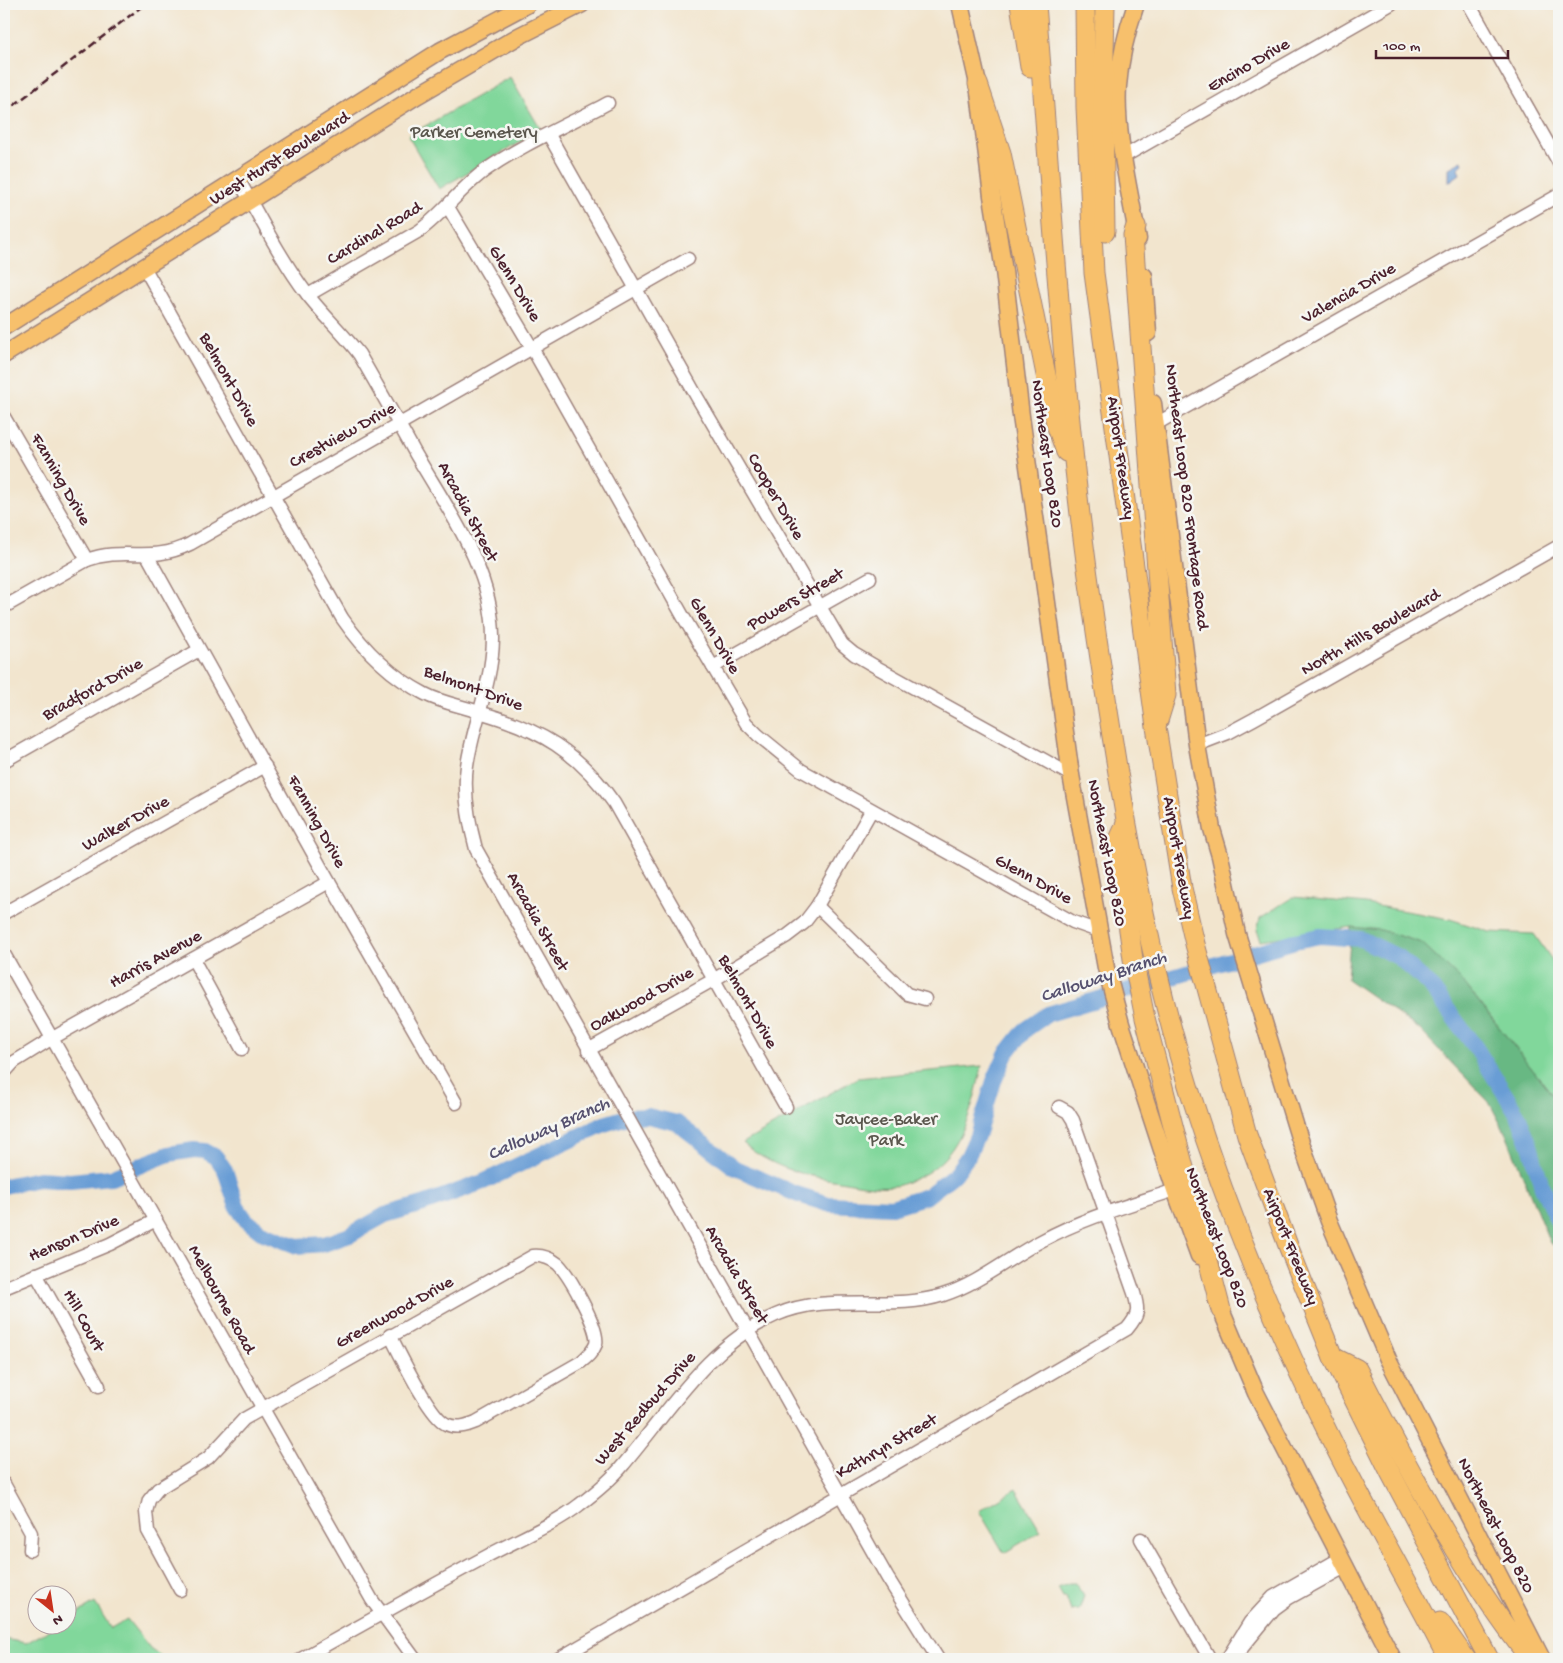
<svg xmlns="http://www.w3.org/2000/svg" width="1563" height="1663" font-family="'Gochi Hand',sans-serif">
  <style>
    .green { fill: #81d79b; stroke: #667b63 }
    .forest { fill: #68b883; stroke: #596c57 }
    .water { fill: #699dd5; stroke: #5a5e80 }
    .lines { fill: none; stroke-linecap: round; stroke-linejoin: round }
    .river { stroke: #699dd5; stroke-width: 16 }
    .minor-casing { stroke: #9e827c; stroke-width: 15 }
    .major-casing { stroke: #9e827c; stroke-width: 19 }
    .highway-casing { stroke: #9e827c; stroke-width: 21 }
    .minor { stroke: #fff; stroke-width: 12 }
    .major { stroke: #f7c06c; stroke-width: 16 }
    .highway { stroke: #f7c06c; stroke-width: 19 }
    .rail { stroke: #4a1f2b; stroke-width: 2.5; stroke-dasharray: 8 4; stroke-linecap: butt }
    .labels { text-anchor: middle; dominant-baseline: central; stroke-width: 5; stroke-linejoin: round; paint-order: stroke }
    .street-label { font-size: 18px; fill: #4a1f2b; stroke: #f6f6f2 }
    .park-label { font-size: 18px; fill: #5a564d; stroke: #f6f6f2 }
    .water-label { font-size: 19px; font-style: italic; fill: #56516f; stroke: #f6f6f2 }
  </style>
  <rect width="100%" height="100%" fill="#f6f6f2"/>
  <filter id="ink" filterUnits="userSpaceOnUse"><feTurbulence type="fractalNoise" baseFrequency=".02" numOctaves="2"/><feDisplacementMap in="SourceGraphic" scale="10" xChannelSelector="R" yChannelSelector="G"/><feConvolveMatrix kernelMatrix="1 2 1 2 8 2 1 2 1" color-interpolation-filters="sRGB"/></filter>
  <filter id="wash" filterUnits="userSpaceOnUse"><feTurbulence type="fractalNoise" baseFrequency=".0096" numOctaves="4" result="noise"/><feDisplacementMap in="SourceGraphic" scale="20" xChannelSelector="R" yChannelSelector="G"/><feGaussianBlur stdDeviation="1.12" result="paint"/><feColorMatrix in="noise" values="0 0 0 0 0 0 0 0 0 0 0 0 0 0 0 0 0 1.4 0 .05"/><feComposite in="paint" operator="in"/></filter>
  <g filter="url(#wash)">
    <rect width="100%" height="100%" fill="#f2e5ce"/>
    <!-- green -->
    <g class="green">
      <path d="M 510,77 L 541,130 L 439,189 L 408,136 Z"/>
      <path d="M 1293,897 L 1366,904 L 1450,919 L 1490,932 L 1534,934 L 1559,970 L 1559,1103 L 1464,983 L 1351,927 L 1261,940 L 1257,930 L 1260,918 Z"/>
      <path d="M 982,1066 C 972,1111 960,1162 912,1180 C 906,1182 900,1186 894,1186 C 874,1188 853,1183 833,1180 C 801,1175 767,1165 743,1143 L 857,1078 Z"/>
      <path d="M 1016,1489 L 1041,1531 L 1004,1553 L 979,1511 Z"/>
      <path d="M 1069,1583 L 1075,1583 L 1084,1596 L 1079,1610 L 1071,1611 L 1066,1597 L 1063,1597 L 1058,1588 Z"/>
      <path d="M 95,1603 L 111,1628 L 127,1619 L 150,1648 L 165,1659 L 4,1659 L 4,1639 L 26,1643 L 57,1626 L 68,1626 L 68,1619 Z"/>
    </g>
    <!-- forest -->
    <path class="forest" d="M 1351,927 L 1381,930 L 1422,943 L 1464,983 L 1559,1103 L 1559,1248 L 1550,1243 L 1506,1134 L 1489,1102 L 1419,1029 L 1347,979 Z"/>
    <!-- water -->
    <path class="water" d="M 1462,161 L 1463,164 L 1458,168 L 1460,174 L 1449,182 L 1449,168 Z"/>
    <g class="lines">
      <!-- river -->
      <path class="river" d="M 4,1186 L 39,1179 L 70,1181 L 111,1177 L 169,1154 L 194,1150 L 205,1151 L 216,1157 L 225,1170 L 237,1207 L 246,1220 L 261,1232 L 297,1246 L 324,1244 L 350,1235 L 385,1215 L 423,1204 L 483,1182 L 604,1124 L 627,1117 L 648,1116 L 677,1123 L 735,1168 L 796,1194 L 828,1204 L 892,1207 L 927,1196 L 956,1173 L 968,1156 L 977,1136 L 994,1081 L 1006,1054 L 1025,1030 L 1048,1014 L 1295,941 L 1320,936 L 1361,939 L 1398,957 L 1429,984 L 1476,1048 L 1518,1115 L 1530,1145 L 1542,1187 L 1559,1224"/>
    </g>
  </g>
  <g filter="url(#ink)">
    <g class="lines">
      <defs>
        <g id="minor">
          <path d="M 1469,4 L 1559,163"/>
          <path d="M 549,135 L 697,397 L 842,644 L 854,654 L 878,668 L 1071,775"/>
          <path d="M 1123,157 L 1391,4"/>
          <path d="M 238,179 C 260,217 280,258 307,294 C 323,315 343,333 359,354 C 378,387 397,420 415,453 C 448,510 494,571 493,640 C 492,684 473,724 467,766 C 463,793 469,823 476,849 L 887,1577 L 938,1659"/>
          <path d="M 448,207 L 532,348 L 684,618 L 746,723 L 758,735 L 801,770 L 1073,922 L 1101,932"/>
          <path d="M 144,267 L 342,618 C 364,650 390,676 425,694 C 442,703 462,706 479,712 C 539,729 578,751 614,803 L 786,1107"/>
          <path d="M 308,295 L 419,231 C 444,213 461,187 487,169 C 523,144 569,124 608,103"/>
          <path d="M 4,417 L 87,560"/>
          <path d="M 1156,424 L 1559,195"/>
          <path d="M 147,555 L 329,882 L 456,1103"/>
          <path d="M 4,607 L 87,560 C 126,546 150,564 190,544 L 688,259"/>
          <path d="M 713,667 L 870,578"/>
          <path d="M 1197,745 L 1228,733 L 1254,719 L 1559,546"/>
          <path d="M 4,761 L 199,650"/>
          <path d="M 817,906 L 907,994 L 925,999"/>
          <path d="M 4,913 L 265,766"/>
          <path d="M 4,954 L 372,1600 L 415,1659"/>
          <path d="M 193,959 L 242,1049"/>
          <path d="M 588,1050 L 715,979 L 787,936 L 804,923 L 817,906 L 871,811"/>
          <path d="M 4,1073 L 14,1062 L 51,1039 L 329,882"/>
          <path d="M 36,1274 L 99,1386"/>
          <path d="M 4,1288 L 110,1244 L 156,1220"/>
          <path d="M 4,1484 L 31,1533 L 30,1550"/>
          <path d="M 1141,1539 L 1210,1659"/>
          <path d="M 180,1590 L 148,1531 L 146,1512 L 149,1500 L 158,1489 L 208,1458 L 244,1419 L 533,1256 C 543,1255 550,1258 558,1264 C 569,1275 600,1329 596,1344 C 593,1352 587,1357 581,1362 L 476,1422 C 466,1426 456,1429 446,1424 C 429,1416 400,1354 390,1335"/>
          <path d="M 301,1659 C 363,1624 426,1589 489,1555 C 515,1541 557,1523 579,1505 C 595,1493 611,1480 624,1464 C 670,1410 708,1345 776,1315 C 830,1291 890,1312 943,1295 C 978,1284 1009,1258 1041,1241 C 1083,1218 1130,1205 1175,1190"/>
          <path d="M 558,1659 L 1127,1329 C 1139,1315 1139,1310 1134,1293 L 1073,1120 L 1068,1112 L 1059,1107"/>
          <path d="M 1227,1659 L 1250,1622 L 1273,1597 L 1341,1558"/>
          <path d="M 1233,1659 L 1274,1609 L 1289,1598 L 1345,1567"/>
        </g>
        <g id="major">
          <path d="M 960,4 L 978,84 L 992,196 L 1004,271 L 1021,416 L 1071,775 L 1106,968 L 1121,1024 L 1175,1190 L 1199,1256"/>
          <path d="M 1136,4 C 1127,30 1120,59 1118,86 C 1115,134 1130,192 1138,239"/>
          <path d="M 1144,276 L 1148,333"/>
          <path d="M 4,327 L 440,51 L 528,4"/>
          <path d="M 4,355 L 418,95 L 519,36 L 582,4"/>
          <path d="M 1153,403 L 1197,745 L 1212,829 L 1220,856 L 1237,934 L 1298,1134 L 1329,1221 L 1388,1359 L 1542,1659"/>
          <path d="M 1216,1298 L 1256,1393 L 1393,1659"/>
        </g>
        <g id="highway">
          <path d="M 1020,4 L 1030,67"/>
          <path d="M 1036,4 C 1049,165 1059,327 1077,488 C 1086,571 1099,654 1112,736 C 1131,856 1154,976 1190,1092 C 1228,1213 1277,1332 1334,1445 C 1370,1517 1411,1587 1448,1659"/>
          <path d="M 1085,4 L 1086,107 L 1094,273 L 1156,727 L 1182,888 L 1195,944 L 1247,1135 L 1289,1248 L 1333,1357 L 1390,1472 L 1489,1659"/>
          <path d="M 1105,4 L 1103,110 L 1105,232"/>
          <path d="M 978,84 L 1001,153 L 1056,424 L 1066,452"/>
          <path d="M 1136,226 L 1133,235 L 1166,695 L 1158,721"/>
          <path d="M 1126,824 L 1117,844 L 1133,959 L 1145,1018 L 1221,1310"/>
          <path d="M 1333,1357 L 1357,1369 C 1410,1470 1460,1570 1530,1659"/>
          <path d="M 1440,1622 L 1466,1659"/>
        </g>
      </defs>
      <!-- minor casing -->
      <use href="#minor" class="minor-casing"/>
      <!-- major casing -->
      <use href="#major" class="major-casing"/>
      <!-- highway casing -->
      <use href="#highway" class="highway-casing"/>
      <!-- minor -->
      <use href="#minor" class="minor"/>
      <!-- major -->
      <use href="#major" class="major"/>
      <!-- highway -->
      <use href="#highway" class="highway"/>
      <!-- rail -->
      <path class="rail" d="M 4,113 L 145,4"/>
    </g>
  </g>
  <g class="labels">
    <!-- street labels -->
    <g class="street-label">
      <text transform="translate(1249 66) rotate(-30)">Encino Drive</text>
      <text transform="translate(280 159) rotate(-32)">West Hurst Boulevard</text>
      <text transform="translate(375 234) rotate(-31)">Cardinal Road</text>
      <text transform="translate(514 284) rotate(59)">Glenn Drive</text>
      <text transform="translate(1349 294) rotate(-30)">Valencia Drive</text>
      <text transform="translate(228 380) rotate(61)">Belmont Drive</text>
      <text transform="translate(343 436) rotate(-29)">Crestview Drive</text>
      <text transform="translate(1046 454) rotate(82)">Northeast Loop 820</text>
      <text transform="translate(1120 458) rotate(82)">Airport Freeway</text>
      <text transform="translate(60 480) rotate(60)">Fanning Drive</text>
      <text transform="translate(775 497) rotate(60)">Cooper Drive</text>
      <text transform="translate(1186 497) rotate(83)">Northeast Loop 820 Frontage Road</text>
      <text transform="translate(467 512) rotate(62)">Arcadia Street</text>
      <text transform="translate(796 600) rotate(-30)">Powers Street</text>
      <text transform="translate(1371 633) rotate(-30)">North Hills Boulevard</text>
      <text transform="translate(714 636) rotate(60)">Glenn Drive</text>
      <text transform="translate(473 689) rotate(20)">Belmont Drive</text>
      <text transform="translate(93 690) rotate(-29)">Bradford Drive</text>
      <text transform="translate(316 822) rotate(61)">Fanning Drive</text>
      <text transform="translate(126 824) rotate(-29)">Walker Drive</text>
      <text transform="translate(1106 853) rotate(79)">Northeast Loop 820</text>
      <text transform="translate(1178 858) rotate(80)">Airport Freeway</text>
      <text transform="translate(1033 880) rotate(29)">Glenn Drive</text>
      <text transform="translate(537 922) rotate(61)">Arcadia Street</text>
      <text transform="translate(156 960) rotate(-29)">Harris Avenue</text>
      <text transform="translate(642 1000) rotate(-29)">Oakwood Drive</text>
      <text transform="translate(747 1002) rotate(61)">Belmont Drive</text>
      <text transform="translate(1216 1238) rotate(69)">Northeast Loop 820</text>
      <text transform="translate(74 1239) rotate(-23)">Henson Drive</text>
      <text transform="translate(1290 1247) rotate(68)">Airport Freeway</text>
      <text transform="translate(736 1275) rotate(60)">Arcadia Street</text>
      <text transform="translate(221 1300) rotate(61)">Melbourne Road</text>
      <text transform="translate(395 1313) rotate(-29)">Greenwood Drive</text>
      <text transform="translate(83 1321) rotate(61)">Hill Court</text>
      <text transform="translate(646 1409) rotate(-49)">West Redbud Drive</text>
      <text transform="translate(887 1447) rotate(-30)">Kathryn Street</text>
      <text transform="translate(1495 1526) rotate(63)">Northeast Loop 820</text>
    </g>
    <!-- park labels -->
    <g class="park-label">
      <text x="474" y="133">Parker Cemetery</text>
      <text x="886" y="1120">Jaycee-Baker<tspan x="886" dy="21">Park</tspan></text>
    </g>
    <!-- water labels -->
    <g class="water-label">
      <text transform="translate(1104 978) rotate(-18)">Calloway Branch</text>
      <text transform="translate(549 1130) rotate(-24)">Calloway Branch</text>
    </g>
  </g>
  <!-- margin -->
  <rect width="1563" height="1663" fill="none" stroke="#f6f6f2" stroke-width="20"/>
  <!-- north arrow -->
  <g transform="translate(52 1610) rotate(150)"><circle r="24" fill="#f6f6f2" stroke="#b1a0a2"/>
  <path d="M0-4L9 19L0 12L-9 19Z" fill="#c8321e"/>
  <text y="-8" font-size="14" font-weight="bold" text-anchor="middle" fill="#4a1f2b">N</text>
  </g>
  <!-- scale -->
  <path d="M1376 50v8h132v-8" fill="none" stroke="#4a1f2b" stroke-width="2.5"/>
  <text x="1383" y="50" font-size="15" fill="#4a1f2b" stroke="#f6f6f2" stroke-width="4" paint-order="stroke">100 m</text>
</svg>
